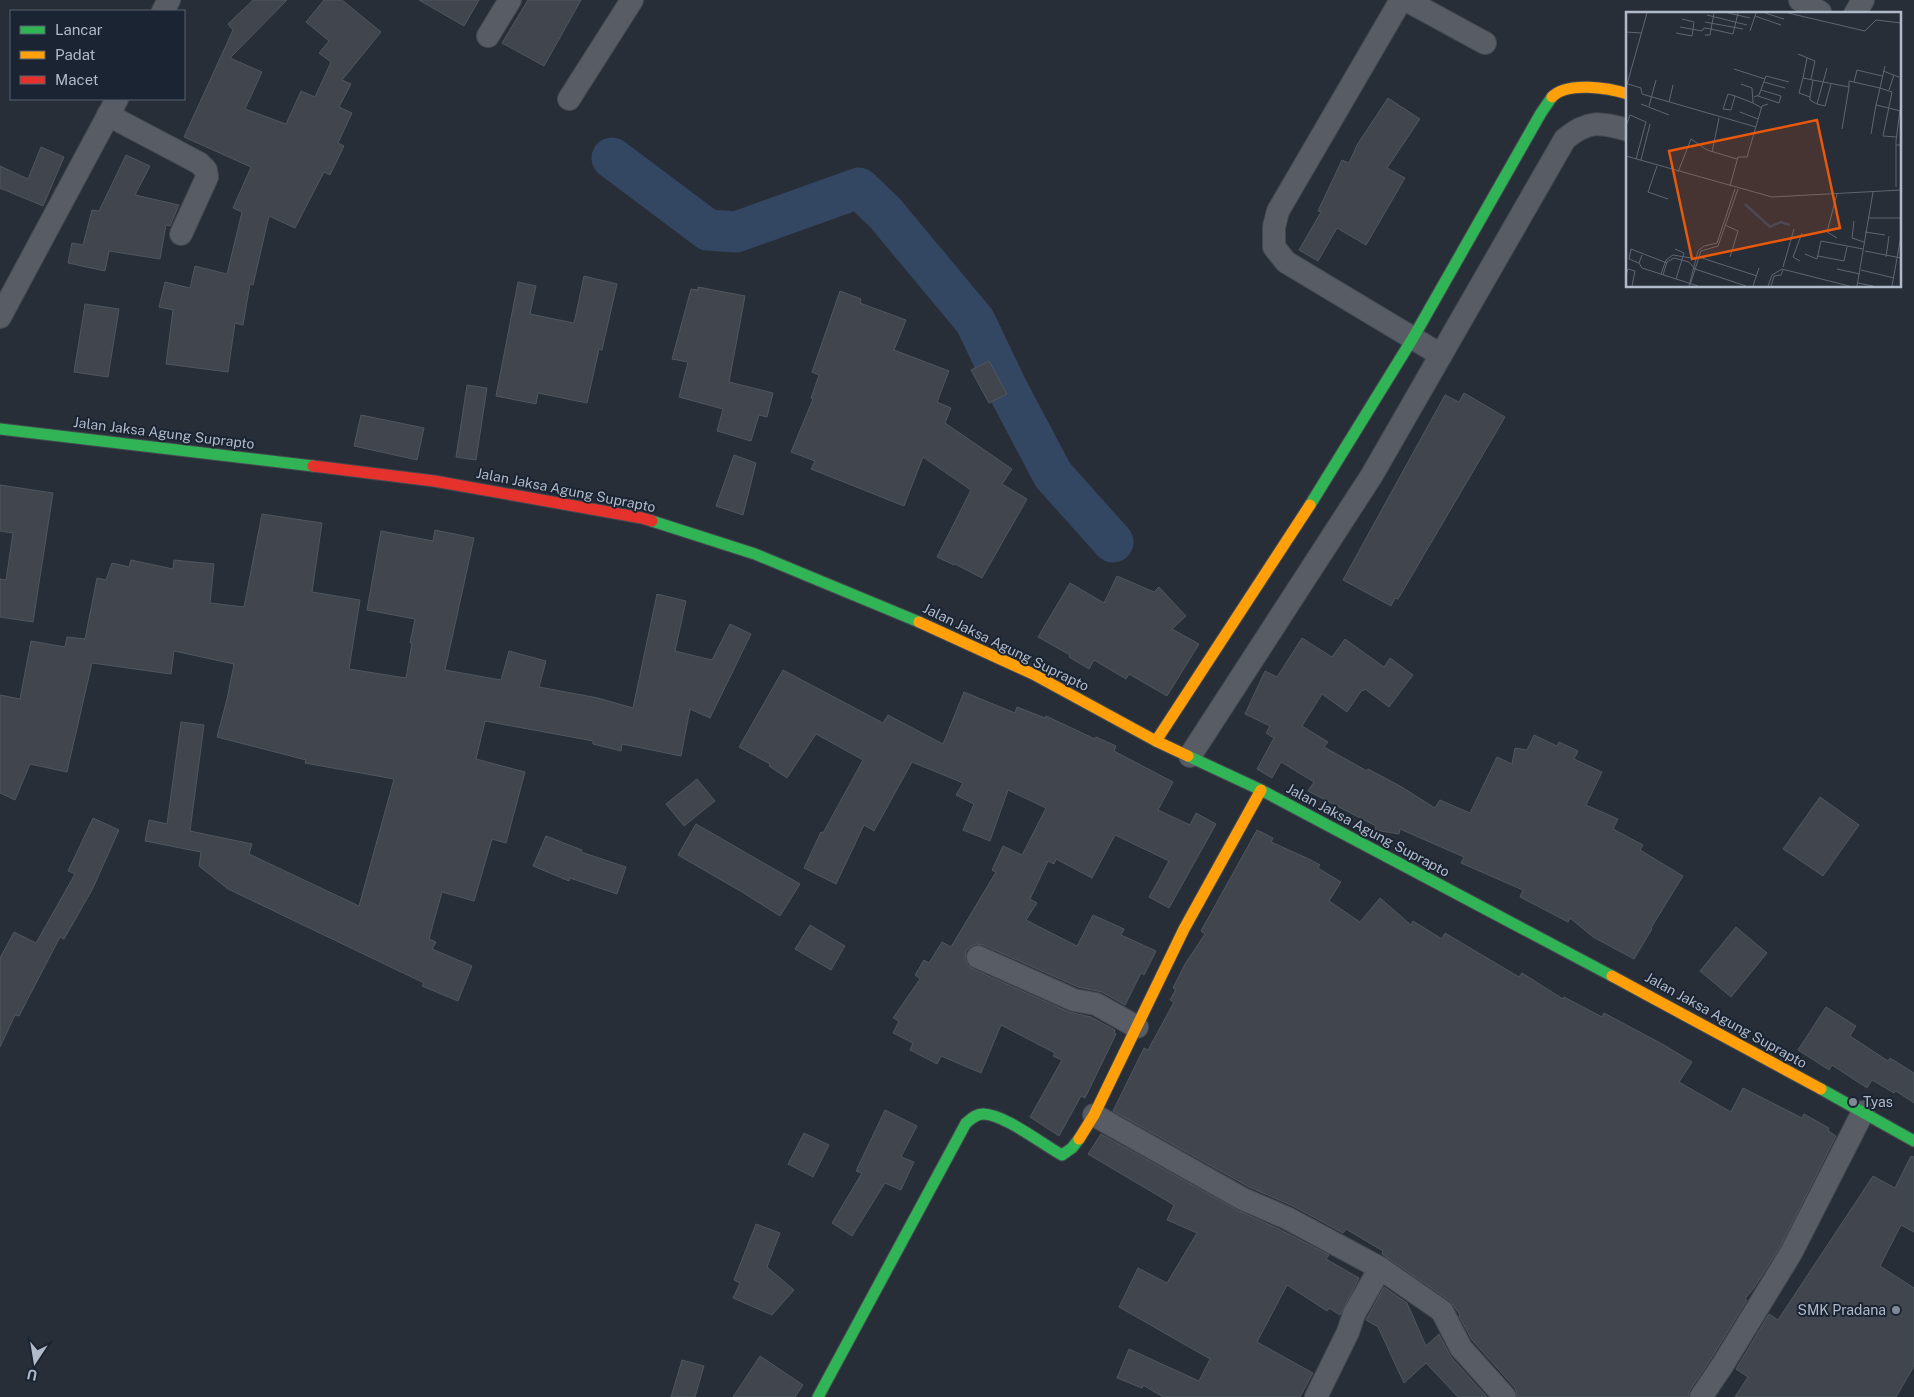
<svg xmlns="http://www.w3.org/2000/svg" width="1914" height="1397" font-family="'Public Sans',sans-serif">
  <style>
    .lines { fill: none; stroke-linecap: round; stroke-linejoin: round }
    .river { stroke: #334662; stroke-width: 41 }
    .building { fill: #41464e; stroke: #50565f }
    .street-casing { stroke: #444951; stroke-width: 24 }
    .fast-casing { stroke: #444951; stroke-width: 13 }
    .slow-casing { stroke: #444951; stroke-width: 13 }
    .jam-casing { stroke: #444951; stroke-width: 13 }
    .street { stroke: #585d65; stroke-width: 22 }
    .fast { stroke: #30b455; stroke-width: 11 }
    .slow { stroke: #ff9f0a; stroke-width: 11 }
    .jam { stroke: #e5322d; stroke-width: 11 }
    .poi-dot { fill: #818996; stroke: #1b2432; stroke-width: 2 }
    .labels { text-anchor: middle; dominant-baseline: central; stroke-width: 4; stroke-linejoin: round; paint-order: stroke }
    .street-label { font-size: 14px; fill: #b1bac9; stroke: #1b2432 }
    .poi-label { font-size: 14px; fill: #b1bac9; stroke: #1b2432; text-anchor: start }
    .inset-river { fill: none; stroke: #334662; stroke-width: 2.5 }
    .inset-road { fill: none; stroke: #5f6672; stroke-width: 1 }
    .view { fill: #e8590c; fill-opacity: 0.15; stroke: #e8590c; stroke-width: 2.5 }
    .inset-edge { fill: none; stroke: #b1bac9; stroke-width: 2.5 }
  </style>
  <rect width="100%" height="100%" fill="#282e38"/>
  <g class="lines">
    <!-- river -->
    <path class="river" d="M 612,158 L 708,230 L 736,232 L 859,188 L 885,213 L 975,321 L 1007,388 L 1053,475 L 1113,542"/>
  </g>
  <!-- building -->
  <g class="building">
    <path d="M 253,0 L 287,0 L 230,58 L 262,72 L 245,109 L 286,124 L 301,91 L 315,97 L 331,62 L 319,53 L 329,41 L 306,22 L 324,0 L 342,0 L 381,32 L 342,80 L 351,84 L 339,107 L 352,113 L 338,143 L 344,146 L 330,175 L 324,172 L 295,228 L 269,216 L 253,285 L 250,284 L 243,325 L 235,323 L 228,372 L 166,364 L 173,310 L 159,307 L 165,282 L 190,288 L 195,266 L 227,274 L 242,212 L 233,208 L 251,167 L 184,137 L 233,30 L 228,24 Z"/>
    <path d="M 419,0 L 479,0 L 464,26 Z"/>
    <path d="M 528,0 L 581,0 L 544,66 L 502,43 Z"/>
    <path d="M 1388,98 L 1420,119 L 1387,168 L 1405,178 L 1366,245 L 1337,228 L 1318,261 L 1299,250 L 1321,212 L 1318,211 L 1342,160 L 1349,163 L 1357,145 Z"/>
    <path d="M 41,147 L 64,157 L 43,206 L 0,188 L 0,166 L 28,179 Z"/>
    <path d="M 126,155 L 150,166 L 135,195 L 179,205 L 170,226 L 166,225 L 160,259 L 109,251 L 105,271 L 68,263 L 72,243 L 83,245 L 92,210 L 99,211 Z"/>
    <path d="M 584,276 L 617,284 L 602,350 L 599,349 L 587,403 L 538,393 L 536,404 L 496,396 L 518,282 L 536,286 L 530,314 L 574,323 Z"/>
    <path d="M 698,287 L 745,296 L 729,382 L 773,393 L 767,417 L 759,415 L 751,441 L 717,431 L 723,409 L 679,397 L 688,362 L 672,359 L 691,289 L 698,290 Z"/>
    <path d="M 840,291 L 861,299 L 860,303 L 906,320 L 894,350 L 949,371 L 937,402 L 951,408 L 945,423 L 1012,469 L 1002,484 L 1027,499 L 982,578 L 955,564 L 954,565 L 937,557 L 971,490 L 923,457 L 904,506 L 811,469 L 815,461 L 791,452 L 813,399 L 811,398 L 819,375 L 812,372 Z"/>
    <path d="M 85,304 L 119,309 L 108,377 L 74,372 Z"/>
    <path d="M 989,361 L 1007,394 L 989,403 L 971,370 Z"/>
    <path d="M 467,385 L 487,388 L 476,460 L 456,457 Z"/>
    <path d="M 1464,393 L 1505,417 L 1398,599 L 1395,598 L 1391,606 L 1343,580 L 1445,395 L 1459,402 Z"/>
    <path d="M 361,415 L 424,428 L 417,460 L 354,446 Z"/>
    <path d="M 734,455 L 756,463 L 743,515 L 716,506 Z"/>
    <path d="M 0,485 L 53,493 L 33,622 L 0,617 L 0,579 L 6,580 L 13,533 L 0,531 Z"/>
    <path d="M 262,514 L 322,523 L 312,592 L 360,600 L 349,669 L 406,678 L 412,643 L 410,643 L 415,619 L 367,610 L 381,531 L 433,541 L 435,530 L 474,538 L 445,670 L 501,680 L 509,651 L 546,661 L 539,687 L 598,698 L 633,708 L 657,594 L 686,601 L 675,651 L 712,660 L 730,624 L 751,634 L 710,718 L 690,709 L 681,756 L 622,744 L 621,751 L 593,744 L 593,741 L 485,721 L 476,759 L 525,772 L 506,843 L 492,839 L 474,901 L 442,892 L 429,939 L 436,942 L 432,949 L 472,966 L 458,1001 L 422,986 L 424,983 L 228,889 L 199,866 L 201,852 L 145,841 L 149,820 L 167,824 L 181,722 L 204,725 L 190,831 L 252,844 L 249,854 L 359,906 L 394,779 L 305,763 L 306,760 L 217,737 L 227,699 L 234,664 L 174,651 L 171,674 L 92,663 L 67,772 L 30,764 L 15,800 L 0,793 L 0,695 L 20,699 L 31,641 L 65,647 L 67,637 L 85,639 L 97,578 L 106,580 L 112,563 L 129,567 L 131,560 L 173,569 L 174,560 L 214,564 L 210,603 L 244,607 Z"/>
    <path d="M 1117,576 L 1154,592 L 1159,587 L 1186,616 L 1172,629 L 1199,644 L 1167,696 L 1129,674 L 1126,679 L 1094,660 L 1089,669 L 1069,657 L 1070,655 L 1038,637 L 1070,583 L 1104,603 Z"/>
    <path d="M 1302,638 L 1332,657 L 1345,639 L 1384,667 L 1390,658 L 1413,675 L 1389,707 L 1365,689 L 1363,691 L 1362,690 L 1347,712 L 1322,694 L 1302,726 L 1328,742 L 1324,747 L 1367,771 L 1368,769 L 1400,786 L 1435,808 L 1440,800 L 1470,813 L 1497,757 L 1512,764 L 1515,748 L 1527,750 L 1534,735 L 1557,746 L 1559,742 L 1578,751 L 1574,759 L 1602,772 L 1586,805 L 1618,819 L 1613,829 L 1643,845 L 1640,850 L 1683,876 L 1651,928 L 1652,929 L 1634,959 L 1593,937 L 1570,918 L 1568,922 L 1520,897 L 1523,890 L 1461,863 L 1464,857 L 1400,829 L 1399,834 L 1375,830 L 1376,826 L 1308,791 L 1314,782 L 1281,762 L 1272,778 L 1257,769 L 1274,738 L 1266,733 L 1270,726 L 1245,714 L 1265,671 L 1277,677 Z"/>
    <path d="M 783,670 L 883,723 L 888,715 L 943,744 L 964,692 L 1015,713 L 1017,707 L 1045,718 L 1046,716 L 1095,739 L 1096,737 L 1116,746 L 1114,751 L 1173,782 L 1158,810 L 1190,825 L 1196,813 L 1216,824 L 1169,908 L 1149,897 L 1169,861 L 1115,835 L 1092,878 L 1056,859 L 1054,864 L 1048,861 L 1030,899 L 1037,903 L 1026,920 L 1077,946 L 1093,915 L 1124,929 L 1121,935 L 1156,951 L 1144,975 L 1141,973 L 1125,1005 L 1102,992 L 1078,987 L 983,945 L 976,944 L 970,947 L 966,951 L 965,959 L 968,965 L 973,969 L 1069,1012 L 1091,1017 L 1115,1030 L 1114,1033 L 1116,1034 L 1085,1098 L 1081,1096 L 1059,1136 L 1030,1117 L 1062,1060 L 1053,1056 L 1055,1053 L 1001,1025 L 981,1073 L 941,1056 L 937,1064 L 910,1050 L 913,1043 L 893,1033 L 899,1021 L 893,1018 L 920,979 L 915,975 L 924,960 L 929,963 L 942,942 L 951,947 L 996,872 L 992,870 L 1003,846 L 1022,855 L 1046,808 L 1008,790 L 990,841 L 963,830 L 974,804 L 956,795 L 963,783 L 912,762 L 874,831 L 864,825 L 836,884 L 804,868 L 821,832 L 823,833 L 863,760 L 816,734 L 787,778 L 769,766 L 770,764 L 739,747 Z"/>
    <path d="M 697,779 L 715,801 L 684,826 L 666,804 Z"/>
    <path d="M 1820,797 L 1859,825 L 1823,876 L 1783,849 Z"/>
    <path d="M 93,818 L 119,830 L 92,890 L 64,939 L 60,937 L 19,1016 L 15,1015 L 0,1047 L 0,958 L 14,932 L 36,943 L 75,874 L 68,871 Z"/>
    <path d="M 696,824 L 800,884 L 780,916 L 742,892 L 678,855 Z"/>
    <path d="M 1257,830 L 1273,838 L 1271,842 L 1309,859 L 1320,865 L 1318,868 L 1341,882 L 1329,901 L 1360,922 L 1380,898 L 1411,925 L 1413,921 L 1442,939 L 1445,933 L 1519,977 L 1522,973 L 1563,999 L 1564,997 L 1602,1017 L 1604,1013 L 1664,1045 L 1692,1062 L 1679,1082 L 1731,1112 L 1743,1088 L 1802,1118 L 1804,1114 L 1829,1128 L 1828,1131 L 1836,1136 L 1780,1247 L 1754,1288 L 1745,1299 L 1747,1300 L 1711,1359 L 1690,1390 L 1688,1397 L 1518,1397 L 1515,1388 L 1472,1340 L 1459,1316 L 1460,1315 L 1450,1301 L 1382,1254 L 1383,1251 L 1346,1229 L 1343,1233 L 1293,1206 L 1249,1187 L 1113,1111 L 1144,1048 L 1148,1050 L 1174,1002 L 1170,1000 L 1176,989 L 1173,988 L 1185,964 L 1205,934 L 1201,931 Z"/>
    <path d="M 546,836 L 582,850 L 581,852 L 626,867 L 617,894 L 570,878 L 569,881 L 533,866 Z"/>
    <path d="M 810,925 L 845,946 L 831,970 L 795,949 Z"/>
    <path d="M 1736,927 L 1767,953 L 1731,997 L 1700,971 Z"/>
    <path d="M 1826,1007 L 1856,1026 L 1850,1036 L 1888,1061 L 1890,1058 L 1914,1073 L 1914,1103 L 1896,1091 L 1894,1093 L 1872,1080 L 1867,1088 L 1832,1065 L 1829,1070 L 1798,1050 Z"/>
    <path d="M 885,1110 L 917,1126 L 901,1157 L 914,1162 L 901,1190 L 885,1183 L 852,1236 L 832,1223 L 862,1173 L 856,1171 Z"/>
    <path d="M 804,1133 L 829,1145 L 813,1177 L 788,1164 Z"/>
    <path d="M 1101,1134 L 1237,1210 L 1281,1230 L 1329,1255 L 1326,1259 L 1359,1278 L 1340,1315 L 1329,1308 L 1327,1311 L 1287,1285 L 1257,1342 L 1313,1373 L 1300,1397 L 1163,1397 L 1143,1385 L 1142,1388 L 1117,1378 L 1129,1349 L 1199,1381 L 1210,1359 L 1119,1307 L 1138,1268 L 1167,1283 L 1197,1233 L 1167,1220 L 1174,1205 L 1088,1154 Z"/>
    <path d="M 1911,1156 L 1914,1157 L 1914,1232 L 1901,1225 L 1880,1266 L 1914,1288 L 1914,1366 L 1896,1397 L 1735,1397 L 1748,1377 L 1736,1369 L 1769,1314 L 1778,1320 L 1873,1176 L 1895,1188 Z"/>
    <path d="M 756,1224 L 780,1233 L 767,1267 L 794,1290 L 772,1315 L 733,1298 L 740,1283 L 734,1280 Z"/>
    <path d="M 1384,1287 L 1407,1303 L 1426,1346 L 1439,1334 L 1451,1357 L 1487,1397 L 1458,1397 L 1426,1363 L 1404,1383 L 1378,1327 L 1366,1320 Z"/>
    <path d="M 760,1356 L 803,1385 L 795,1397 L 733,1397 Z"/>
    <path d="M 682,1360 L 704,1366 L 695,1397 L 671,1397 Z"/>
  </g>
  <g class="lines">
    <defs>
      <g id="street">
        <path d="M 1401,0 L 1278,211 L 1274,227 L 1274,247 L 1286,262 L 1441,355"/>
        <path d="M 1406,0 L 1485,43"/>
        <path d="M 1800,0 L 1820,12"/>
        <path d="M 163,11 L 169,0"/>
        <path d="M 1855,14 L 1863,0"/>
        <path d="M 488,36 L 510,0"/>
        <path d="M 569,99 L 632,0"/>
        <path d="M 108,115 L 199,163 L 206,170 L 207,177 L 181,234"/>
        <path d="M 0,317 L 117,99"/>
        <path d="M 1190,756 L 1372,475 L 1565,139 C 1588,120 1600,122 1628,130"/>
        <path d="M 978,957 L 1074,1000 L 1096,1004 L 1137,1027"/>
        <path d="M 1094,1115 L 1243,1199 L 1287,1218 L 1380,1268 L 1403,1284 L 1442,1311 L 1461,1348 L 1505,1397"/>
        <path d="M 1316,1397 L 1348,1332 L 1354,1314 L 1380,1268"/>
        <path d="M 1701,1397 L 1722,1366 L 1791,1253 L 1863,1112"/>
      </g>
      <g id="fast">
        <path d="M 0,429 L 313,466"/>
        <path d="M 1310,505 L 1413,338 L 1541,113 L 1552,97"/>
        <path d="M 652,521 L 755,554 L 919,622"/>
        <path d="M 1188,756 L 1261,790 L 1612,976"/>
        <path d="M 1821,1089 L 1914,1141"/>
        <path d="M 818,1397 L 966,1123 C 971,1119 976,1114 983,1114 C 1004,1114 1042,1144 1062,1155 L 1072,1148 L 1079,1139"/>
      </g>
      <g id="slow">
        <path d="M 1552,97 C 1567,81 1609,88 1628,94"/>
        <path d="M 919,622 L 1033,674 L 1156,741 L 1188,756"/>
        <path d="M 1156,741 L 1310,505"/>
        <path d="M 1612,976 L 1821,1089"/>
        <path d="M 1079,1139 L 1094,1115 L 1184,929 L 1261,790"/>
      </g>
      <path id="jam" d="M 313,466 L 434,481 L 642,518 L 652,521"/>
    </defs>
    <!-- street casing -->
    <use href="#street" class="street-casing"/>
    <!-- fast casing -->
    <use href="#fast" class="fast-casing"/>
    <!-- slow casing -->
    <use href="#slow" class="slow-casing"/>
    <!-- jam casing -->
    <use href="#jam" class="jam-casing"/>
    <!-- street -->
    <use href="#street" class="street"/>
    <!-- fast -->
    <use href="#fast" class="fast"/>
    <!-- slow -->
    <use href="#slow" class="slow"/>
    <!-- jam -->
    <use href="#jam" class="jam"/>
  </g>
  <!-- markers -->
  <g class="poi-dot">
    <circle cx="1853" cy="1102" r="5"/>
    <circle cx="1896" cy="1310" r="5"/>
  </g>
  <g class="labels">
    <!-- street labels -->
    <g class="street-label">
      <text transform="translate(164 433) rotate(7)">Jalan Jaksa Agung Suprapto</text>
      <text transform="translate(566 490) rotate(11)">Jalan Jaksa Agung Suprapto</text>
      <text transform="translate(1006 647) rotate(26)">Jalan Jaksa Agung Suprapto</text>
      <text transform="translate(1368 830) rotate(28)">Jalan Jaksa Agung Suprapto</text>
      <text transform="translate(1726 1020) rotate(29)">Jalan Jaksa Agung Suprapto</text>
    </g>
    <!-- poi labels -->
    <g class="poi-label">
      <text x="1863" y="1102">Tyas</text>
      <text x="1886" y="1310" text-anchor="end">SMK Pradana</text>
    </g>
  </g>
  <!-- overview -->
  <g transform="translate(1626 12)">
    <rect width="275" height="275" fill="#282e38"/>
    <path class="inset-river" d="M 119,192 L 144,215 L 155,210 L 164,213"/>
    <path class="inset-road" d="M 102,1 L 124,6M 139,1 L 158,7M 162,1 L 239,19 L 250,8 L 275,11M 81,3 L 121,13M 129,4 L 155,13M 79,10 L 117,17M 54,15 L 76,19 L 78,16 L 85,17 L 88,1M 124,19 L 130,1M 0,20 L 15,21M 50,21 L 66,24 L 68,10 L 56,7M 79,23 L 84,23 L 85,17 L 107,22 L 112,1M 172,42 L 189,49 L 185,67M 259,54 L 254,76 L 266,80 L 257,124 L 270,125M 108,57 L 139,67M 257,59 L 273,65M 177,66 L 187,68 L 184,85 L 173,81 ZM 177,66 L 181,46M 187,68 L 223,75 L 223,69 L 254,76 L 250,93 L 275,99M 138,70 L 159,76M 228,70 L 231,58 L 256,64M 2,72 L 15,76 L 16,82 L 130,115M 115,72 L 126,76 L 127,91M 0,76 L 21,1M 263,78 L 268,63M 109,84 L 105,98 L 97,97 L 102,82 L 109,84 L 127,91 L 136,96M 132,84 L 153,91 L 155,84 L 135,78M 128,85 L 133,83 L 140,64 L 163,70M 184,85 L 184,88 L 191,92 L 201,56M 43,90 L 47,73M 15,92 L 43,103M 191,92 L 199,94 L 205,72M 23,94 L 30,68M 274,98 L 270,129 L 270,133 L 275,133M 114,100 L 132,107M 0,114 L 4,103 L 20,110 L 10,147M 216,117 L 223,75M 245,122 L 250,93M 86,140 L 93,106M 0,144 L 146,185 L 275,178M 15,148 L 24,112M 31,154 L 22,180 L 42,187M 52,160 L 65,127 L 81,138 L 111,147M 104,174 L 112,145 L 121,145 L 136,94 L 142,92M 270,175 L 270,133M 211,182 L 201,220 L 211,226M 242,206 L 275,206M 228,209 L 226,226 L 238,230M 99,213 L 112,219 L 104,245M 239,220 L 259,223M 49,237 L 58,241 L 50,267M 239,239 L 275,246M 179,242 L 191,247 L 195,229 L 237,237M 16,243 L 13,251 L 16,256 L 72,274M 192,244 L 218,249 L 221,235M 73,245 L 131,264M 260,245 L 263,224M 174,249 L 167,245 L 176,221M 13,251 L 3,247 L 5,237 L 41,251M 157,255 L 168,217M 211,257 L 234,262M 235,258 L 268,266M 35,262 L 40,248 L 47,243 L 71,247M 0,263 L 2,257 L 9,259 L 6,274M 37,263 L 41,250 L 48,246 L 63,250 L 69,257 L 120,274M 232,271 L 247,274M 64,273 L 75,239 L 92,234 L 112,177M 63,274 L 72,239 L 78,234 L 91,231 L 109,177M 127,274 L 133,256M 142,274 L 146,263 L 156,257 L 223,274M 145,274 L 148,264 L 155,263 L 157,258M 231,274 L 247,180M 266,274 L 275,224"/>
    <path class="view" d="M 191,108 L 214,216 L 66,247 L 43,139 Z"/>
    <rect width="275" height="275" class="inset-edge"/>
  </g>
  <!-- legend -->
  <rect x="10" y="10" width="175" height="90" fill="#1b2432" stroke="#57606e"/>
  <rect x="20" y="26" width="25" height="8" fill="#30b455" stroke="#57606e"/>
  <text x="55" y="35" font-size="15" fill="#b1bac9">Lancar</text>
  <rect x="20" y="51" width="25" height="8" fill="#ff9f0a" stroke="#57606e"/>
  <text x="55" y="60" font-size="15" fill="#b1bac9">Padat</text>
  <rect x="20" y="76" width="25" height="8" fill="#e5322d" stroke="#57606e"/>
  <text x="55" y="85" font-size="15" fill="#b1bac9">Macet</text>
  <!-- north arrow -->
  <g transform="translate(35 1362) rotate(192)" stroke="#1b2432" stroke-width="4" paint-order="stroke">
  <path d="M0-4L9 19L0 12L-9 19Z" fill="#b1bac9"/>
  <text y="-8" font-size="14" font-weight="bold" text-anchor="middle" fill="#b1bac9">U</text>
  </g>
</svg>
